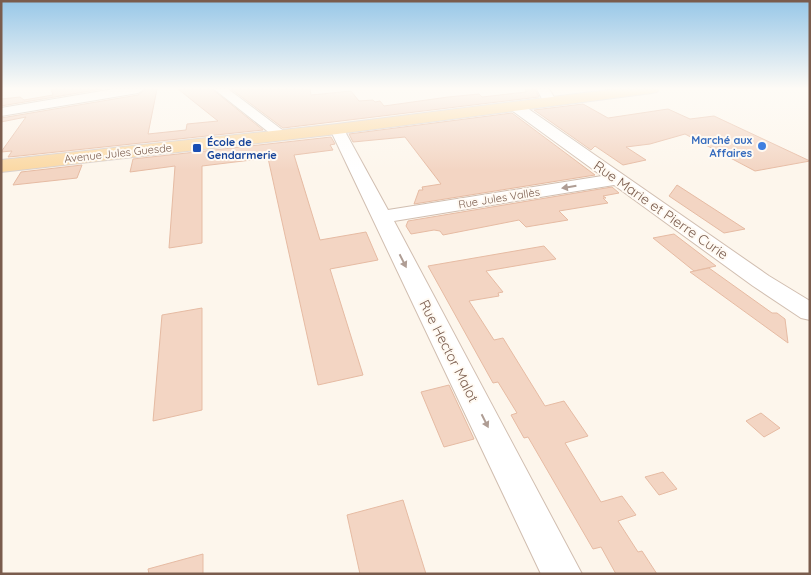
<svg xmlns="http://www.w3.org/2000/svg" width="811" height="575" font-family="Quicksand,sans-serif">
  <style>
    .building { fill: #f3d5c3; stroke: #e6bba3 }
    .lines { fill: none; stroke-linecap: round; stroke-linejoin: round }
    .minor-casing { stroke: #d1beb0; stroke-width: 2 }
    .major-casing { stroke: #dad1cd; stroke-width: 2 }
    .minor { fill: #fff; fill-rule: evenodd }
    .major { fill: #fbd9a5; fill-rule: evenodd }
    .oneway { fill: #af9d94 }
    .shop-dot { fill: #3f7fe0; stroke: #fffaf3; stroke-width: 2 }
    .transit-dot { fill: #1a4fb4; stroke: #fffaf3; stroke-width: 2 }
    .labels { text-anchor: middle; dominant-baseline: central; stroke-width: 4; stroke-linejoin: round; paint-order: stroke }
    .far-shop-label { font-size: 11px; font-weight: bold; fill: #366cbe; stroke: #fffaf3; text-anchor: end }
    .far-transit-label { font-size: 11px; font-weight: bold; fill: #164399; stroke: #fffaf3; text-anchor: start }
    .far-street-label { font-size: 11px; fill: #7a5c4d; stroke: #fffaf3 }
    .street-label { font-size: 14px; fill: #7a5c4d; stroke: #fffaf3 }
  </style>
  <rect width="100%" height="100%" fill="#fdf6ec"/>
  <!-- building -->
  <g class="building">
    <path d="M 51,89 L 102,89 L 1,106 L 1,99 L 20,97 L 24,100 L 53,95 Z"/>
    <path d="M 146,89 L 157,89 L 148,134 L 186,130 L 187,124 L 218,121 L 178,89 L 212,89 L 263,130 L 19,156 L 8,157 L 12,151 L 1,152 L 26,117 L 1,122 L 1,118 L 138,95 Z"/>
    <path d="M 231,89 L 310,89 L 311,95 L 351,91 L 359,101 L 373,100 L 375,102 L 380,101 L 384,106 L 448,97 L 479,94 L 482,97 L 526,92 L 525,89 L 535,89 L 539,97 L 283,128 Z"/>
    <path d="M 583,104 L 608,118 L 668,109 L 690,119 L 714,116 L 810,161 L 755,171 L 685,134 L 650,144 L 626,147 L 646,160 L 623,165 L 595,146 L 591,150 L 534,110 Z"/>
    <path d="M 512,113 L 595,175 L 414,204 L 419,190 L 423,190 L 422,187 L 441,184 L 405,137 L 353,142 L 349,134 Z"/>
    <path d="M 331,137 L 335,144 L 330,145 L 333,150 L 294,155 L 320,240 L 366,232 L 378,260 L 330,269 L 363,375 L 318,385 L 268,158 L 202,166 L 202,243 L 169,248 L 175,166 L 130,172 L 133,159 Z"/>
    <path d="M 82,165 L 77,178 L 13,185 L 21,172 Z"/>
    <path d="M 677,185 L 745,229 L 724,233 L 669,196 Z"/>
    <path d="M 612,187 L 619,193 L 603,196 L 606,198 L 603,198 L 608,203 L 559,211 L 568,220 L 526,227 L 519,220 L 443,235 L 440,231 L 434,230 L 411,234 L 406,226 L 408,221 Z"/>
    <path d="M 674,234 L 716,266 L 694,271 L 653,238 Z"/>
    <path d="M 544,246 L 556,259 L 486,271 L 503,292 L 498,293 L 499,296 L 469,301 L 494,340 L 503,338 L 545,406 L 564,401 L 588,436 L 565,443 L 601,502 L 622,496 L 636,515 L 618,521 L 638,552 L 642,551 L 657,574 L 616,574 L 601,547 L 593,549 L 528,437 L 524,438 L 511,415 L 517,413 L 498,382 L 493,383 L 428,266 Z"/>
    <path d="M 709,268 L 772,313 L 777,313 L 785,319 L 788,343 L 690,272 Z"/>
    <path d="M 202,308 L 202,410 L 153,421 L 162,315 Z"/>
    <path d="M 449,385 L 474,439 L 444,447 L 421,392 Z"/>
    <path d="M 761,413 L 780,428 L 764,437 L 746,421 Z"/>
    <path d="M 663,472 L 677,489 L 659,495 L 645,477 Z"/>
    <path d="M 403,500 L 426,574 L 360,574 L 347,515 Z"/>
    <path d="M 203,554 L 203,574 L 149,574 L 148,569 Z"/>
  </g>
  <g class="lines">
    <defs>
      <g id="minor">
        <path d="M 114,89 L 144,89 L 138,93 L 1,116 L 1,108 Z"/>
        <path d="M 214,89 L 228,89 L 289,135 L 286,138 L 276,138 Z"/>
        <path d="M 537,89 L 549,89 L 557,102 L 555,105 L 545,105 Z"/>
        <path d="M 515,102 L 520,103 L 769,276 L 810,301 L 810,320 L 801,318 L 753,286 L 614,185 L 394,221 L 582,574 L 541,574 L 330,129 L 332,126 L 342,126 L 388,210 L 602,176 L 510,109 L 508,106 Z"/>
      </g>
      <path id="major" d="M 616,89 L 659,89 L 657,92 L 652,93 L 337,134 L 1,172 L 1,160 L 337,124 Z"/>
    </defs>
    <!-- minor casing -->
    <use href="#minor" class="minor-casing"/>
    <!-- major casing -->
    <use href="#major" class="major-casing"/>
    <!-- minor -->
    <use href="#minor" class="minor"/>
    <!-- major -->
    <use href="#major" class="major"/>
  </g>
  <!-- one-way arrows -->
  <defs><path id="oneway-solid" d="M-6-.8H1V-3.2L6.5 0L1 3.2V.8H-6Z" transform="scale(1.25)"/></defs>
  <g class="oneway">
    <use href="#oneway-solid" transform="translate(569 187) rotate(171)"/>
    <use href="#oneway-solid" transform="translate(403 261) rotate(63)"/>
    <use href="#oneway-solid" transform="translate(485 421) rotate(63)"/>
  </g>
  <!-- sky -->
  <linearGradient id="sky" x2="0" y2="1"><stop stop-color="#97c7e8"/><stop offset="0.52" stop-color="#fefbf6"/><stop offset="1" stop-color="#fefbf6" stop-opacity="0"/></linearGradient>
  <rect width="811" height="170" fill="url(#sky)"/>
  <!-- markers -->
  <circle class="shop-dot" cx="762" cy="146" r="5"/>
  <rect class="transit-dot" x="192" y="143" width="10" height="10" rx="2.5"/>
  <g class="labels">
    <!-- far-shop labels -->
    <g class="far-shop-label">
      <text x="752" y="140">Marché aux<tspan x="752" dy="13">Affaires</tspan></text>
    </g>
    <!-- far-transit labels -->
    <g class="far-transit-label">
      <text x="207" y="142">École de<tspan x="207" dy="13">Gendarmerie</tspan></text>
    </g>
    <!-- far-street labels -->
    <g class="far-street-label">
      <text transform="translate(118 153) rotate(-6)">Avenue Jules Guesde</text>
      <text transform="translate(499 198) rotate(-9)">Rue Jules Vallès</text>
    </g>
    <!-- street labels -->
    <g class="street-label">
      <text transform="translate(661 210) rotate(35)">Rue Marie et Pierre Curie</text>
      <text transform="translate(449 351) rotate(63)">Rue Hector Malot</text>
    </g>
  </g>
  <!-- border -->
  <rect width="811" height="575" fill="none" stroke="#7a5c4d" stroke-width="5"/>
</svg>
